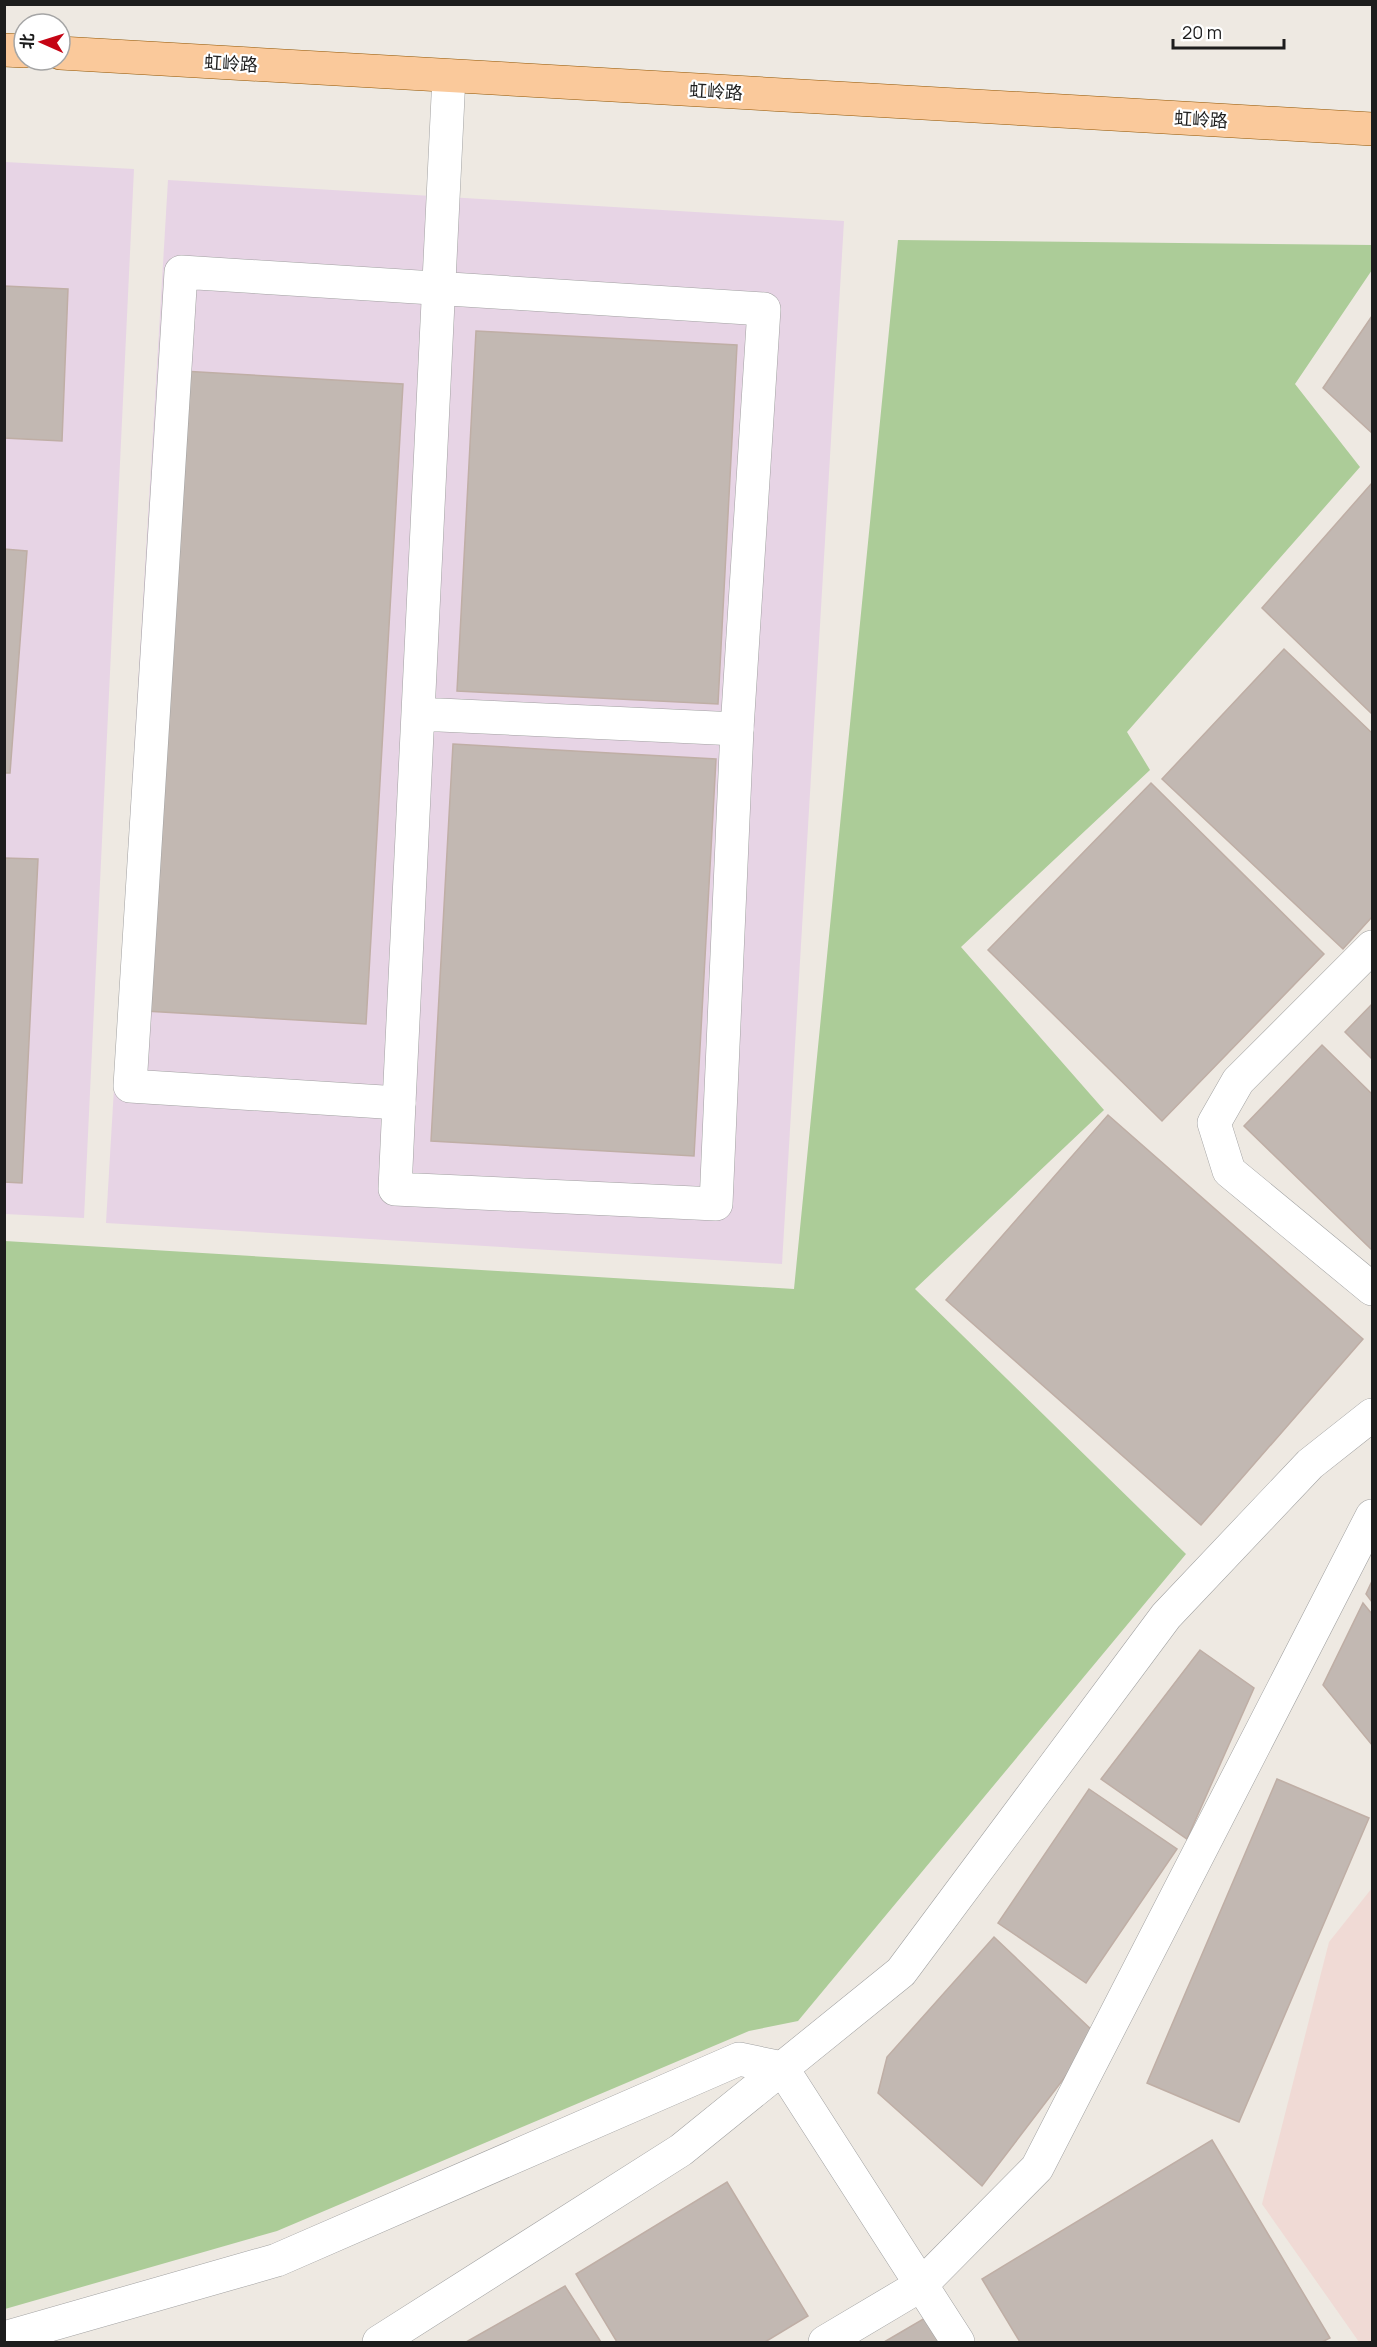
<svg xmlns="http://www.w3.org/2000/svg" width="1377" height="2347" font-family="Manrope,'Noto Sans SC',sans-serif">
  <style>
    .industrial { fill: #e7d4e5 }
    .military { fill: #f0dad5 }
    .forest { fill: #accc98 }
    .building { fill: #c2b8b2; stroke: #bfaea5; stroke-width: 1.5 }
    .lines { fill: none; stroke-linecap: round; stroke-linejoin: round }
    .minor-casing { stroke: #a1a1a1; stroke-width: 34 }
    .major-casing { stroke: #925603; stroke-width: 34 }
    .minor { stroke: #fff; stroke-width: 33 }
    .major { stroke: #fac99b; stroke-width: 33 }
    .labels { text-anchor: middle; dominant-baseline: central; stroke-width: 4.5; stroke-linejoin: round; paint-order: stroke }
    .street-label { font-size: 18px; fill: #1d1d1d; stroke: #fff }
  </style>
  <rect width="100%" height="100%" fill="#eee9e2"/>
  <!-- industrial -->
  <g class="industrial">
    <path d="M 5,162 L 134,169 L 84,1218 L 5,1214 Z"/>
    <path d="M 168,180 L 844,221 L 782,1264 L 106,1223 Z"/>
  </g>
  <!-- military -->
  <path class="military" d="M 1372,1888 L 1372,2342 L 1359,2342 L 1262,2204 L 1329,1942 Z"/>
  <!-- forest -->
  <path class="forest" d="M 898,240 L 1372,245 L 1372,270 L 1295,384 L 1360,467 L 1127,732 L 1150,770 L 961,947 L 1104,1110 L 915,1289 L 1186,1554 L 798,2021 L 749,2031 L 277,2231 L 5,2309 L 5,1241 L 794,1289 Z"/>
  <!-- building -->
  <g class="building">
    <path d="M 4,286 L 68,289 L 62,441 L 4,438 Z"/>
    <path d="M 1372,316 L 1372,433 L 1323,388 Z"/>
    <path d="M 476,331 L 737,345 L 718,704 L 457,691 Z"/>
    <path d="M 182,371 L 403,384 L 366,1024 L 145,1011 Z"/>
    <path d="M 1372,483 L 1372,714 L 1262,608 Z"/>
    <path d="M 4,549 L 27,551 L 10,773 L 4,773 Z"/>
    <path d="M 1284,649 L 1372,733 L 1372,917 L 1343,949 L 1162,779 Z"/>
    <path d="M 453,744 L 716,759 L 694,1156 L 431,1141 Z"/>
    <path d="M 1151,783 L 1324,954 L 1162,1121 L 988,950 Z"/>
    <path d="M 4,858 L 38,859 L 22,1183 L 4,1182 Z"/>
    <path d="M 1372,1004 L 1372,1059 L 1345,1032 Z"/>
    <path d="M 1322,1045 L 1372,1094 L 1372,1250 L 1244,1126 Z"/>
    <path d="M 1108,1115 L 1363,1339 L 1201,1525 L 946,1300 Z"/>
    <path d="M 1372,1581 L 1372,1602 L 1366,1594 Z"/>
    <path d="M 1363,1603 L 1372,1614 L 1372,1745 L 1323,1685 Z"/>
    <path d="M 1200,1650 L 1254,1688 L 1187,1839 L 1101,1779 Z"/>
    <path d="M 1277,1779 L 1369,1818 L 1239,2122 L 1147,2083 Z"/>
    <path d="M 1089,1789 L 1177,1849 L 1086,1983 L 998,1923 Z"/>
    <path d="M 994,1937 L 1097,2035 L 982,2186 L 878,2093 L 887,2057 Z"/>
    <path d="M 1212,2140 L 1330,2338 L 1322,2342 L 1020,2342 L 982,2279 Z"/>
    <path d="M 727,2182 L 808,2316 L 765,2342 L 617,2342 L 576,2274 Z"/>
    <path d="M 565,2286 L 601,2342 L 466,2342 Z"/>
    <path d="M 925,2318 L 939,2342 L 884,2342 Z"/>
  </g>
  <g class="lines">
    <defs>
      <g id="minor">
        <path d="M 418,714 L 737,729 L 716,1204 L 395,1189 L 399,1103 L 449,76"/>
        <path d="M 1372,947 L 1238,1081 L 1214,1123 L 1229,1171 L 1372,1289"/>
        <path d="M 399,1103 L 130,1086 L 181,272 L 764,309 L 737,729"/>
        <path d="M 4,2338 L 277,2260 L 739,2059 L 782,2068 L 958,2342"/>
        <path d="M 379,2342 L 681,2150 L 901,1972 L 1166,1616 L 1310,1464 L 1372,1415"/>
        <path d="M 825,2342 L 921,2285 L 1037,2168 L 1372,1516"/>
      </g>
      <g id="major">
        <path d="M 4,50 L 24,51"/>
        <path d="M 60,53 L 1372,129"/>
      </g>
    </defs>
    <!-- minor casing -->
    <use href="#minor" class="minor-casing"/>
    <!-- major casing -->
    <use href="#major" class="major-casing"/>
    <!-- minor -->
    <use href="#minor" class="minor"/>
    <!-- major -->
    <use href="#major" class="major"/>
  </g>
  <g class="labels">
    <!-- street labels -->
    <g class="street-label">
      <text transform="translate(231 63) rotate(3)">虹岭路</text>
      <text transform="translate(716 91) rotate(3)">虹岭路</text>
      <text transform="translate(1201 119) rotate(3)">虹岭路</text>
    </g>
  </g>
  <!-- border -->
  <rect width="1377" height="2347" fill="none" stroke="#1d1d1d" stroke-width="12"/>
  <!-- north arrow -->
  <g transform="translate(42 42) rotate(273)"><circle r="28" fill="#ffffff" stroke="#a5a5a5" stroke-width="1.5"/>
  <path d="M0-4.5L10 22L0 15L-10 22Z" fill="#c50414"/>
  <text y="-9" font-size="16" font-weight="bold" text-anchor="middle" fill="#1d1d1d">北</text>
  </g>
  <!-- scale -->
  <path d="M1173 39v9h111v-9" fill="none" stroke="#1d1d1d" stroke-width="3"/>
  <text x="1182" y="39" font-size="18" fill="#1d1d1d" stroke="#ffffff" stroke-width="4.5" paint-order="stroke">20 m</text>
</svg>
